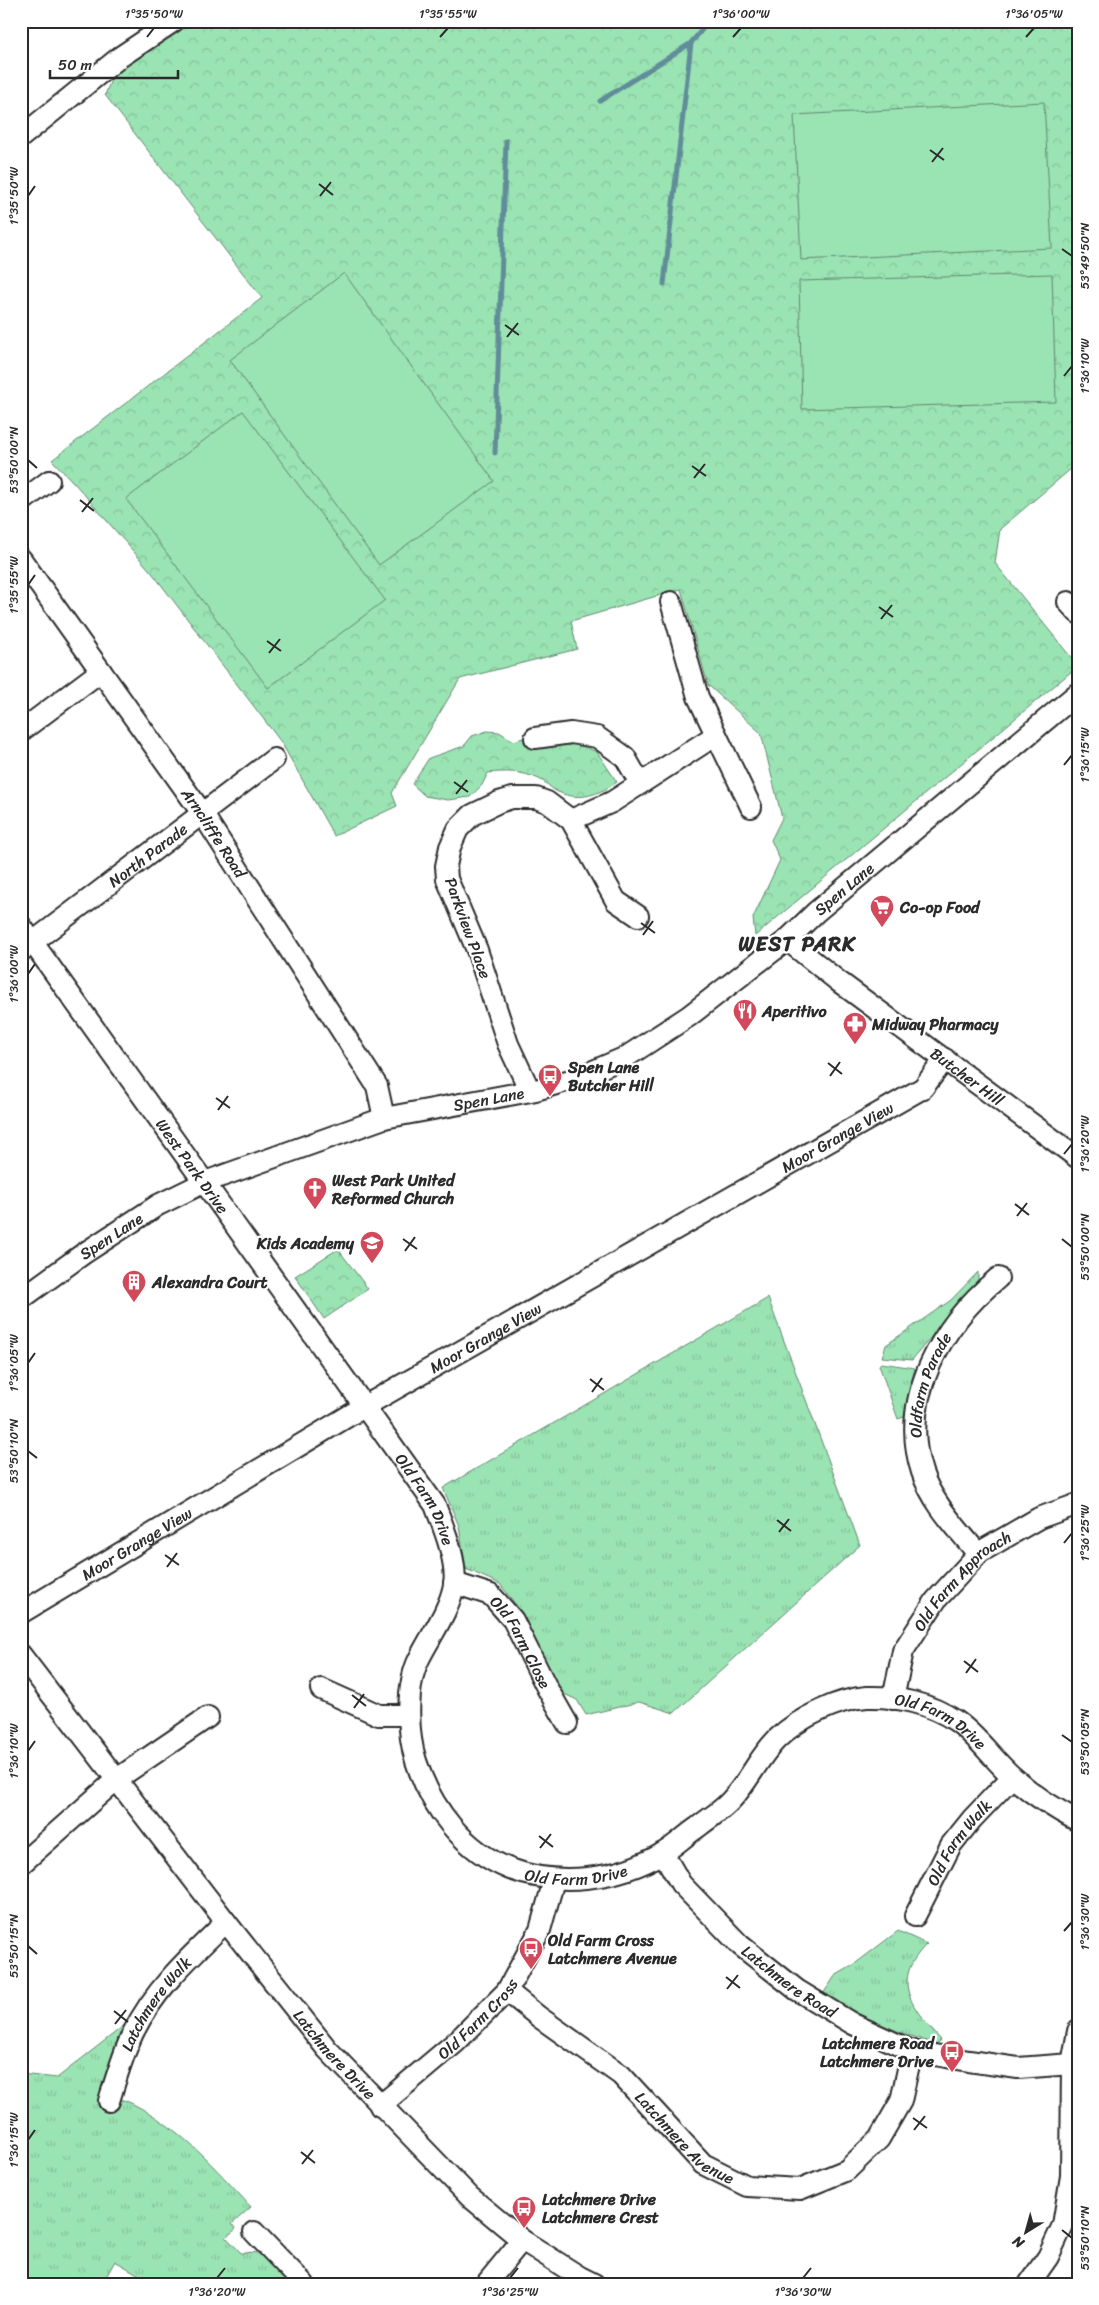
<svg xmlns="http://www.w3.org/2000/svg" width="1099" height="2305" font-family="Sriracha,sans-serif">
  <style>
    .grass { fill: url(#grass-tufts); stroke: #62876f }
    .forest { fill: url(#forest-crowns); stroke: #62876f }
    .garden { fill: #9ae3b3; stroke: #62876f }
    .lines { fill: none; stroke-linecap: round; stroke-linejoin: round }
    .stream { stroke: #608d99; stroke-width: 5 }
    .minor-casing { stroke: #2b2b2b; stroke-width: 24 }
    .minor { stroke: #fff; stroke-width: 20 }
    .ticks { fill: none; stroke: #2b2b2b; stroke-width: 2 }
    .labels { text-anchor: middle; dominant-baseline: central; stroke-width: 4.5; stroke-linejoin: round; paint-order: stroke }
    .street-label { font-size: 16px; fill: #2b2b2b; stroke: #fff }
    .poi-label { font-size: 16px; font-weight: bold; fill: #2b2b2b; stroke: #fff; text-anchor: start }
    .district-label { font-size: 21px; font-weight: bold; letter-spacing: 1px; fill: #2b2b2b; stroke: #fff }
    .neatline { fill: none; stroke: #2b2b2b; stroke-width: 2 }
    .ticks-label { font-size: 12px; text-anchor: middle; fill: #2b2b2b }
  </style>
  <defs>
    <pattern id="grass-tufts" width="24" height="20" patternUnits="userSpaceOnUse" patternTransform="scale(1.25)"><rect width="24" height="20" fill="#9ae3b3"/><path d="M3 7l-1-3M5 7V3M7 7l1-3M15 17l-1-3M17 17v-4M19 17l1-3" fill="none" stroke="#85c39a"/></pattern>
    <pattern id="forest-crowns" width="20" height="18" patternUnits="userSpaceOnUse" patternTransform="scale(1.25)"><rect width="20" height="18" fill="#9ae3b3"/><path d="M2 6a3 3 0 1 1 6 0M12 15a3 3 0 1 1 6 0" fill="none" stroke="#85c39a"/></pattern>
  </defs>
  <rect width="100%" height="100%" fill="#fff"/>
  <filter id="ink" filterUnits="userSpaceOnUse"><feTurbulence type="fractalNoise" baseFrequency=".02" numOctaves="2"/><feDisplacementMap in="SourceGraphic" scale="10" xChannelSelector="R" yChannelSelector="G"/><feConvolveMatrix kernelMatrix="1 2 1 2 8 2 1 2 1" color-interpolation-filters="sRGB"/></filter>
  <g filter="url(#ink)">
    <!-- grass -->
    <g class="grass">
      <path d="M 978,1272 L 978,1280 L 912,1360 L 882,1357 L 886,1345 L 951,1300 Z"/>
      <path d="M 768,1298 L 860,1545 L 674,1713 L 639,1702 L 586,1715 L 577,1700 L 560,1692 L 516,1605 L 500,1584 L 466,1569 L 459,1526 L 443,1488 Z"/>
      <path d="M 881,1363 L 915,1368 L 908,1395 L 904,1417 L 898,1419 L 879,1365 Z"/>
      <path d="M 898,1931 L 927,1944 C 889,1981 912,2008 941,2040 L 937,2044 C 896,2033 859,2016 823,1994 L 835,1976 L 852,1966 Z"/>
      <path d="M 126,2024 L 100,2093 C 111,2096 123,2099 133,2104 C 181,2128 215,2168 251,2207 L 232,2224 L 236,2229 L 226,2237 L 242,2254 C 265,2246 277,2268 291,2284 L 155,2284 L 115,2261 L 102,2284 L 21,2284 L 21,2074 L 57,2078 Z"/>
    </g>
    <!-- forest -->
    <g class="forest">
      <path d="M 188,21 L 1078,21 L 1078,463 L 1000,529 L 995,563 L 1078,666 L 755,936 L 753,918 L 780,860 L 771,840 L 782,818 L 761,733 L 708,685 L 681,589 L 571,621 L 577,649 L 460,679 L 392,793 L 397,806 L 334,836 L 281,742 L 153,574 L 75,484 L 52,460 L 262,298 L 105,95 L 116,67 Z"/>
      <path d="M 487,731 L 499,732 L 514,741 L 526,737 L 530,748 L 578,744 L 597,752 L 617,782 C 599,794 581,802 558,792 C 551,789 546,782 539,779 C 522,771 506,771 488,773 L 482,785 L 470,797 L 448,800 L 425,796 L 412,784 L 429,758 L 464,746 L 472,736 Z"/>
      <path d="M 338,1249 L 368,1289 L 324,1319 L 295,1276 Z"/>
    </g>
    <!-- garden -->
    <g class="garden">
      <path d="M 1044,102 L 1052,248 L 801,260 L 794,115 Z"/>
      <path d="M 344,273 L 494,481 L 379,565 L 230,360 Z"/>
      <path d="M 1052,274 L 1056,402 L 802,409 L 799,281 Z"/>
      <path d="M 243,411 L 385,600 L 268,688 L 126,499 Z"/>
    </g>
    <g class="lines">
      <!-- stream -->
      <g class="stream">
        <path d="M 600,101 L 691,43"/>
        <path d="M 664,284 L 691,43 L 709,21"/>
        <path d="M 495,453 L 506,141"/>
      </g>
      <defs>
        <g id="minor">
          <path d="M 21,137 L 120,57 L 174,21"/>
          <path d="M 21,502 L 49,481"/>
          <path id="s1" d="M 21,559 L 202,813 L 377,1086 L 384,1118"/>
          <path d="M 671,602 L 698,697 L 751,807"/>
          <path d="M 1068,602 L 1078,613"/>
          <path d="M 21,731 L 101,671"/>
          <path d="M 535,738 L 571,733 L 597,737 L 625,757 L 640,783"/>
          <path d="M 571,820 L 612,802 L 716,735"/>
          <path id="s2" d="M 21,926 L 435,1505 C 443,1526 458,1562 454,1585 C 449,1611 431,1635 419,1659 C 406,1685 407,1733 416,1761 C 431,1808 464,1851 510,1869 C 559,1887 618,1880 663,1853 C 675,1846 686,1835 698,1827 C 709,1818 723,1810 732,1799 C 749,1781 760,1755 778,1738 C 799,1718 838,1699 867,1697 C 897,1696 931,1704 956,1721 C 978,1736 994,1761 1014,1778 C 1034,1796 1055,1809 1078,1821"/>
          <path id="s3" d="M 787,940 L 838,981 L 1078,1158"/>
          <path id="s4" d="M 21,951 L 274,759"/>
          <path d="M 530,1091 L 508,1044 L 477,950 L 447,879 L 446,866 L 450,847 L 458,829 L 472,815 L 499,802 L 512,798 L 536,798 L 547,802 L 571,820 L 616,901 L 638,916"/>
          <path id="s5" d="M 21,1299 L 83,1254 L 158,1205 L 205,1182 L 384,1118 L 536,1090 L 577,1078 L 626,1057 L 689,1016 L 787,940 L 816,912 L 1078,693"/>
          <path id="s6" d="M 978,1554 C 958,1529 932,1503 922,1472 C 898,1399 942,1324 998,1278"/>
          <path id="s7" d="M 454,1583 L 491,1595 L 513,1620 L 547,1688 L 567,1723"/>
          <path id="s8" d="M 21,1613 L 365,1406 L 923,1088 L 945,1059"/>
          <path id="s9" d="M 21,1655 L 226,1922 L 327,2049 L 470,2197 L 522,2240 L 580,2277 L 594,2284"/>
          <path d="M 321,1689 L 379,1715 L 407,1715"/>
          <path id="s10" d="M 893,1699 L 903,1651 L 936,1600 L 980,1552 L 1039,1518 L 1078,1504"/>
          <path id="s11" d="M 663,1853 L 681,1884 L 740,1945 L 797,1990 L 853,2024 L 912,2051 L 969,2061 L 1018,2068 L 1072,2064"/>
          <path d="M 21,1864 L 117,1779 L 208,1717"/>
          <path id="s12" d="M 915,1916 L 951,1845 L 972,1819 L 1012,1777"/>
          <path id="s13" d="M 507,1991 L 539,2017 L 621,2075 L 703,2164 L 747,2186 L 800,2189 L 847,2170 L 879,2139 L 901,2101 L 912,2051"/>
          <path id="s14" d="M 109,2101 C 116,2078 123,2054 133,2033 C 155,1988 191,1956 226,1922"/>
          <path id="s15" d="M 380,2106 L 456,2042 L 507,1991 L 540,1930 L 554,1880"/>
          <path d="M 254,2232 L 304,2284"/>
          <path d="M 486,2284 L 522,2240"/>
          <path d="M 1029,2284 L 1048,2257 L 1063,2225 L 1071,2176 L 1072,2064 L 1078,2031"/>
        </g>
      </defs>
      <!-- minor casing -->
      <use href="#minor" class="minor-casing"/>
      <!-- minor -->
      <use href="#minor" class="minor"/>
    </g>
  </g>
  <!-- ticks -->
  <path class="ticks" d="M 147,37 L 154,28M 440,37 L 448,28M 733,37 L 741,28M 1026,37 L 1034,28M 930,150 L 944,160M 932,162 L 943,148M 319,184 L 333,195M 28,196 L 35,186M 320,196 L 331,182M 1062,249 L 1072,256M 505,325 L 519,335M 507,337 L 518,323M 1064,376 L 1072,366M 28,460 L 37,468M 692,466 L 706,476M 694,478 L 705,464M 80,500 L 94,511M 82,512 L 93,498M 28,585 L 35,575M 879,607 L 893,617M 881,619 L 892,605M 267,641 L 281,651M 269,653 L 280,639M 1064,765 L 1072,755M 454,782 L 468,792M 456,794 L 467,780M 641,923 L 655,933M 643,935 L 653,921M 28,974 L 35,964M 828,1063 L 842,1074M 830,1076 L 840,1062M 216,1098 L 230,1108M 218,1110 L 228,1096M 1064,1154 L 1072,1144M 1015,1204 L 1029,1215M 1017,1216 L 1027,1203M 403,1239 L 417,1249M 1062,1239 L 1072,1247M 405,1251 L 415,1237M 28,1363 L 35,1353M 590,1379 L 604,1390M 592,1392 L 602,1378M 28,1451 L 37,1458M 777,1520 L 791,1531M 779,1532 L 789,1519M 1064,1543 L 1072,1533M 165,1555 L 179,1565M 167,1567 L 177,1553M 964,1661 L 978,1672M 966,1673 L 976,1659M 352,1695 L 366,1706M 354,1708 L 364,1694M 1062,1735 L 1072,1742M 28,1751 L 35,1741M 539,1836 L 553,1847M 540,1848 L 551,1834M 1064,1931 L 1072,1922M 28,1946 L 37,1954M 726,1977 L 740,1988M 727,1989 L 738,1975M 114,2011 L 128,2022M 115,2024 L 126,2010M 913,2118 L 927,2128M 914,2130 L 925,2116M 28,2140 L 35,2130M 301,2152 L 315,2163M 302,2164 L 313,2150M 1062,2230 L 1072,2238M 217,2278 L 225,2268M 510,2278 L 518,2268M 803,2278 L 811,2268"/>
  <!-- icons -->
  <defs>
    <symbol id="supermarket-pin" viewBox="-11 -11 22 30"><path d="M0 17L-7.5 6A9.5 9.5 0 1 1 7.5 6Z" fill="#d1495b" stroke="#fff"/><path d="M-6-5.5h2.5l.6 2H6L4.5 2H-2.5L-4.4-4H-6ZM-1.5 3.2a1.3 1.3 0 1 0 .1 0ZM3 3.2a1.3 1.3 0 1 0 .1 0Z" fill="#fff"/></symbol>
    <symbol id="restaurant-pin" viewBox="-11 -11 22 30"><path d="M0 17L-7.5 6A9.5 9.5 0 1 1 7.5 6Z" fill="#d1495b" stroke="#fff"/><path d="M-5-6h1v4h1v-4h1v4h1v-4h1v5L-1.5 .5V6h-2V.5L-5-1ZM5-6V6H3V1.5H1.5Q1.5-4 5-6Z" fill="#fff"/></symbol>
    <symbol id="pharmacy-pin" viewBox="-11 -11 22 30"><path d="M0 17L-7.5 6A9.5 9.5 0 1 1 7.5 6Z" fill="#d1495b" stroke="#fff"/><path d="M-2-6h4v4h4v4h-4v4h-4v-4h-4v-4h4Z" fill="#fff"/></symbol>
    <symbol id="bus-pin" viewBox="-11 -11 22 30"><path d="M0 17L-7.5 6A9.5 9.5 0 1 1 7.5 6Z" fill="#d1495b" stroke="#fff"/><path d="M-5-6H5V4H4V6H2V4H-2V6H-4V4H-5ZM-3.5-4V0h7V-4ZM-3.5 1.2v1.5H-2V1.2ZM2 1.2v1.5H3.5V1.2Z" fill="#fff"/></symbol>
    <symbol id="church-pin" viewBox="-11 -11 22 30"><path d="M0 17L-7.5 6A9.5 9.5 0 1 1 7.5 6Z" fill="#d1495b" stroke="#fff"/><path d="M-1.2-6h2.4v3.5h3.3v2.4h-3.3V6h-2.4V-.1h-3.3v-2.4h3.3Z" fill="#fff"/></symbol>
    <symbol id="school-pin" viewBox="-11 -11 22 30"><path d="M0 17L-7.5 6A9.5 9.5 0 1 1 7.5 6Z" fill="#d1495b" stroke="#fff"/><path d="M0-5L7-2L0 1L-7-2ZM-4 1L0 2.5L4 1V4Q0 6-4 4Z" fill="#fff"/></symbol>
    <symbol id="building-pin" viewBox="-11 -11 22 30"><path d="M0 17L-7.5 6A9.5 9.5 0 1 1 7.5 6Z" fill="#d1495b" stroke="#fff"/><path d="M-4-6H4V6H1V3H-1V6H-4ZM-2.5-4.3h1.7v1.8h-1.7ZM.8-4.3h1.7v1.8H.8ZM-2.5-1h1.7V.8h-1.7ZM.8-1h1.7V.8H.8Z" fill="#fff"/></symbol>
  </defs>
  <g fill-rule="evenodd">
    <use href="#supermarket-pin" x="868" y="893" width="28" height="38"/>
    <use href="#restaurant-pin" x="731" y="997" width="28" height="38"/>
    <use href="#pharmacy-pin" x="841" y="1010" width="28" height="38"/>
    <use href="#bus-pin" x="536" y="1062" width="28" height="38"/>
    <use href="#church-pin" x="301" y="1175" width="28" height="38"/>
    <use href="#school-pin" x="358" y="1229" width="28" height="38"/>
    <use href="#building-pin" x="120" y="1268" width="28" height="38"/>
    <use href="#bus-pin" x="517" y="1935" width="28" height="38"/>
    <use href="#bus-pin" x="938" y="2038" width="28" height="38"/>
    <use href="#bus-pin" x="510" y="2194" width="28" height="38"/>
  </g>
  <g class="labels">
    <!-- street labels -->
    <g class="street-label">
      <text stroke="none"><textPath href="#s1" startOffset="335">Arncliffe Road</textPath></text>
      <text stroke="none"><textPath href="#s4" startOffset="159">North Parade</textPath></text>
      <text stroke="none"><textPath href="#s5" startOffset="935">Spen Lane</textPath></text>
      <text transform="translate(468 928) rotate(70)">Parkview Place</text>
      <text stroke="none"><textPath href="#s3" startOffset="226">Butcher Hill</textPath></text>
      <text stroke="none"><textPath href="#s5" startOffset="515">Spen Lane</textPath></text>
      <text stroke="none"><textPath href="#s8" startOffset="945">Moor Grange View</textPath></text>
      <text stroke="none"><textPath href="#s2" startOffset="295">West Park Drive</textPath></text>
      <text stroke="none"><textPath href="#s5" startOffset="110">Spen Lane</textPath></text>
      <text stroke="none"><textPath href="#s8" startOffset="540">Moor Grange View</textPath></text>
      <text stroke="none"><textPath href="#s6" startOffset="190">Oldfarm Parade</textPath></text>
      <text stroke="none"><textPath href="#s2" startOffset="702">Old Farm Drive</textPath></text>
      <text stroke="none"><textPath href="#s8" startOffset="135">Moor Grange View</textPath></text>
      <text stroke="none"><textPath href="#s10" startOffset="142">Old Farm Approach</textPath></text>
      <text stroke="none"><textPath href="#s7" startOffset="95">Old Farm Close</textPath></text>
      <text stroke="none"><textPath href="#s2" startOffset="1631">Old Farm Drive</textPath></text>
      <text stroke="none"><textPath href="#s12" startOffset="86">Old Farm Walk</textPath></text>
      <text stroke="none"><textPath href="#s2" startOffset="1196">Old Farm Drive</textPath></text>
      <text stroke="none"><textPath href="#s11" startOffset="182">Latchmere Road</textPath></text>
      <text stroke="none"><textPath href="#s14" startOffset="109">Latchmere Walk</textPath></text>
      <text stroke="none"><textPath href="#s15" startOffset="131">Old Farm Cross</textPath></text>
      <text stroke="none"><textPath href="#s9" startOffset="508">Latchmere Drive</textPath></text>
      <text stroke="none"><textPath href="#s13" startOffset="232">Latchmere Avenue</textPath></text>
    </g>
    <!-- poi labels -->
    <g class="poi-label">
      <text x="900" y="907">Co-op Food</text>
      <text x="762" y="1011">Aperitivo</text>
      <text x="872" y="1024">Midway Pharmacy</text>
      <text x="568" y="1067">Spen Lane<tspan x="568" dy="18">Butcher Hill</tspan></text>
      <text x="332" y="1180">West Park United<tspan x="332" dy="18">Reformed Church</tspan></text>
      <text x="354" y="1243" text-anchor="end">Kids Academy</text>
      <text x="152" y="1282">Alexandra Court</text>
      <text x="548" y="1940">Old Farm Cross<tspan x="548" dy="18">Latchmere Avenue</tspan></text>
      <text x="934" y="2043" text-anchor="end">Latchmere Road<tspan x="934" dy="18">Latchmere Drive</tspan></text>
      <text x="542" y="2199">Latchmere Drive<tspan x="542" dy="18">Latchmere Crest</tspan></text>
    </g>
    <!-- district labels -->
    <g class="district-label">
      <text x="797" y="944">WEST PARK</text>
    </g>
  </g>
  <!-- margin -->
  <rect width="1099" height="2305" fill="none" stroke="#fff" stroke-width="55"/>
  <!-- north arrow -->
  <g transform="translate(1026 2232) rotate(217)" stroke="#ffffff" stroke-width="4" paint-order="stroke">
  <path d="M0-4L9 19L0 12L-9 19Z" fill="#2b2b2b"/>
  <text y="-8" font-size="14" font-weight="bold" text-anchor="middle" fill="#2b2b2b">N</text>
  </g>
  <!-- scale -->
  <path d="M50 70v8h128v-8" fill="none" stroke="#2b2b2b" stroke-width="2.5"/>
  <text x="58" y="70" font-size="15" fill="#2b2b2b" stroke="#ffffff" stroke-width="4" paint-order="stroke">50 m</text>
  <rect x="28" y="28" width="1044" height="2250" class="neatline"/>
  <g class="ticks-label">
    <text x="154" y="18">1°35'50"W</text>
    <text x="448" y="18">1°35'55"W</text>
    <text x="741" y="18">1°36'00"W</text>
    <text x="1034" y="18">1°36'05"W</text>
    <text transform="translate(14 196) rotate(-90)" y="4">1°35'50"W</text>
    <text transform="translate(1085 256) rotate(-90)" y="4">53°49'50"N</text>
    <text transform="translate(1085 366) rotate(-90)" y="4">1°36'10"W</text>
    <text transform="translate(14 460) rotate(-90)" y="4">53°50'00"N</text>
    <text transform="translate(14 585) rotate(-90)" y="4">1°35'55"W</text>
    <text transform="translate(1085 755) rotate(-90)" y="4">1°36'15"W</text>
    <text transform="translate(14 974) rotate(-90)" y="4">1°36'00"W</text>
    <text transform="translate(1085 1144) rotate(-90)" y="4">1°36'20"W</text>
    <text transform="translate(1085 1247) rotate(-90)" y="4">53°50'00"N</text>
    <text transform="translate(14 1363) rotate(-90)" y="4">1°36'05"W</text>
    <text transform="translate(14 1451) rotate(-90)" y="4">53°50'10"N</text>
    <text transform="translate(1085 1533) rotate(-90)" y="4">1°36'25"W</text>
    <text transform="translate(1085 1742) rotate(-90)" y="4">53°50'05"N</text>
    <text transform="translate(14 1751) rotate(-90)" y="4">1°36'10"W</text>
    <text transform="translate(1085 1922) rotate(-90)" y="4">1°36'30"W</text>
    <text transform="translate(14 1946) rotate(-90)" y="4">53°50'15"N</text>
    <text transform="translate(14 2140) rotate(-90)" y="4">1°36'15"W</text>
    <text transform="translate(1085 2238) rotate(-90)" y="4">53°50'10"N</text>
    <text x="217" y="2296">1°36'20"W</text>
    <text x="510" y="2296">1°36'25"W</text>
    <text x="803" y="2296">1°36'30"W</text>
  </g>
</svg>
